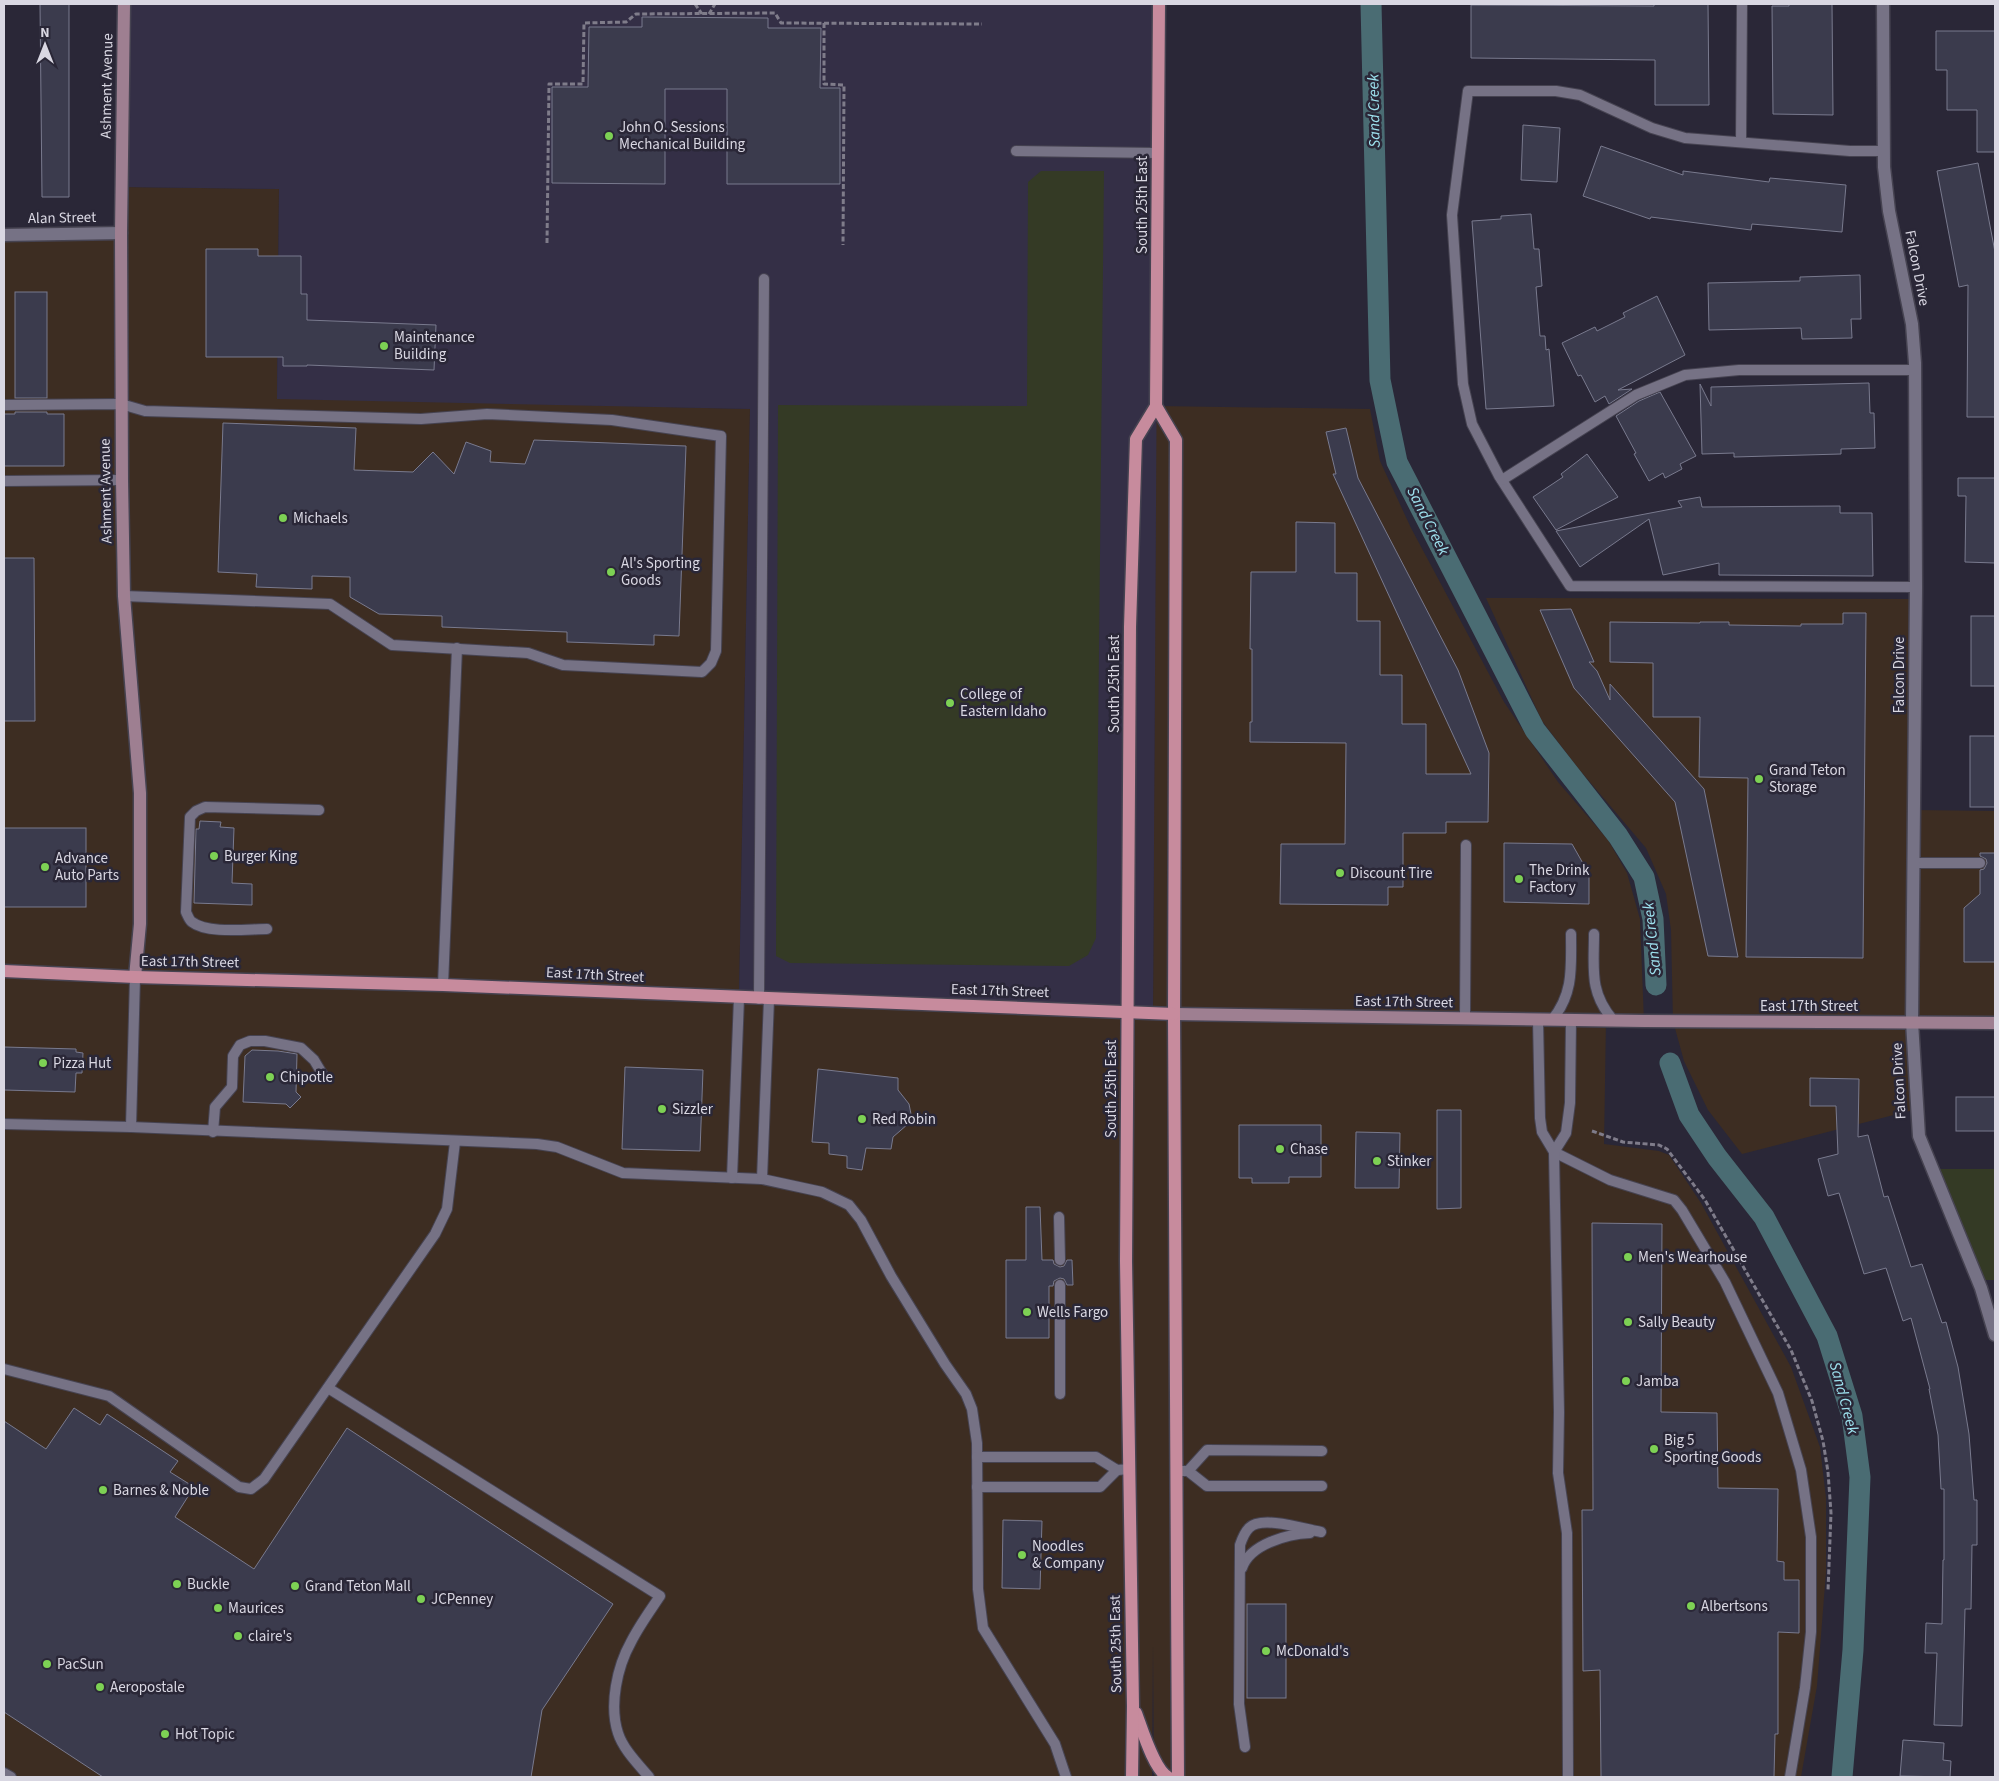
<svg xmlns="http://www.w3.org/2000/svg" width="1999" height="1781" font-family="'Source Sans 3',sans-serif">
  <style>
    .commercial { fill: #3d2d22 }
    .built { fill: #342f46 }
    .green { fill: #343a25 }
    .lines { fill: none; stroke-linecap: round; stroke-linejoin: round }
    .canal { stroke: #4a6c73; stroke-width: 21 }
    .building { fill: #3b3b4d; stroke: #797a8e }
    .lane-casing { stroke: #464351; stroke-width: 12 }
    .street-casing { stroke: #464351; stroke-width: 15 }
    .secondary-casing { stroke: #464351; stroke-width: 15 }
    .primary-casing { stroke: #464351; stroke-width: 15 }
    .path { stroke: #7f7c8a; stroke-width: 3; stroke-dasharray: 5 2.5; stroke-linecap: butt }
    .lane { stroke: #767285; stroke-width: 10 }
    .street { stroke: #767285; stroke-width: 12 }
    .secondary { stroke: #9e7f91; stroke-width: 12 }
    .primary { stroke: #c78b9d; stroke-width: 12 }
    .poi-dot { fill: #7dd154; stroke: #2a2737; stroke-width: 2 }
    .labels { text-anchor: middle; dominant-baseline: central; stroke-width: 5; stroke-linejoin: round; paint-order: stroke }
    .street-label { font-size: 15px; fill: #d9d7e2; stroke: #2a2737 }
    .poi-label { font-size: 15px; fill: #d9d7e2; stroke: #2a2737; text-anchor: start }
    .water-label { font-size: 16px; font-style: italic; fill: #9ee2ef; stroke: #2a2737 }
  </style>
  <rect width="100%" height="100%" fill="#2a2737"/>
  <!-- commercial -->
  <g class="commercial">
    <path d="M 123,187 L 279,189 L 277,398 L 750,409 L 739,998 L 1153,1013 L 1156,406 L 1370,409 L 1380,461 L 1411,528 L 1504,702 L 1558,782 L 1608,840 L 1627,873 L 1640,919 L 1644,1021 L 1606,1021 L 1604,1144 L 1659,1151 L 1669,1155 L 1701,1203 L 1791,1367 L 1820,1447 L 1826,1498 L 1826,1572 L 1817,1686 L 1801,1777 L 1154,1777 L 1153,1643 L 1152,1777 L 4,1777 L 4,235 L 121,233 Z"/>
    <path d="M 1486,598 L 1916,599 L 1914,810 L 1995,811 L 1995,1023 L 1913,1022 L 1917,1109 L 1742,1154 L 1708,1110 L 1684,1061 L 1673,1021 L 1671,930 L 1666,894 L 1646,848 L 1578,768 L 1542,721 Z"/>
  </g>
  <!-- built -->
  <path class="built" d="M 124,4 L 1159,4 L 1153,1013 L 739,998 L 750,409 L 277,399 L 279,189 L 123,187 Z"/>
  <!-- green -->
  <g class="green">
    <path d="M 1041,171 L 1104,171 L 1096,938 L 1088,955 L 1069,966 L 790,963 L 776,956 L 778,405 L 1027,406 L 1028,182 Z"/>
    <path d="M 1932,1169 L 1995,1169 L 1995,1280 L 1978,1280 Z"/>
  </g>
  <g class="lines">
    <!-- canal -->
    <g class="canal">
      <path d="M 1371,4 L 1380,380 L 1397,462 L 1535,730 L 1618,836 L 1644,877 L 1653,919 L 1656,985"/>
      <path d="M 1670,1063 L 1689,1115 L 1717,1157 L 1764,1217 L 1827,1336 L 1852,1416 L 1860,1477 L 1853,1650 L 1842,1777"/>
    </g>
  </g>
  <!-- building -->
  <g class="building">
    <path d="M 40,4 L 69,4 L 69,197 L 42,197 Z"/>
    <path d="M 1654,4 L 1708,4 L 1709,105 L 1655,105 L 1655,60 L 1471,58 L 1471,5 L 1654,6 Z"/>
    <path d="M 1789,4 L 1832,4 L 1833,115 L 1773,114 L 1772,6 L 1789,6 Z"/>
    <path d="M 642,17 L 768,18 L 768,28 L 821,28 L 820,88 L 840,88 L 840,184 L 727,184 L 727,89 L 665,89 L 665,184 L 552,183 L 552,87 L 588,87 L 589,27 L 642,27 Z"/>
    <path d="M 1936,31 L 1995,31 L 1995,152 L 1977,152 L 1977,110 L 1947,110 L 1947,70 L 1936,70 Z"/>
    <path d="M 1523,125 L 1560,128 L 1557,182 L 1521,180 Z"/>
    <path d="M 1601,146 L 1683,175 L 1683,171 L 1769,182 L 1770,178 L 1846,185 L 1842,232 L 1752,224 L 1751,230 L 1651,217 L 1650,219 L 1583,196 Z"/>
    <path d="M 1978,163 L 1995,252 L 1995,417 L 1967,417 L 1968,285 L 1959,287 L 1937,171 Z"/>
    <path d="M 1531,214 L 1534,249 L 1539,249 L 1542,286 L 1536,287 L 1540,336 L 1545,336 L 1546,350 L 1549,349 L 1554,406 L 1486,409 L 1472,221 L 1501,219 L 1501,216 Z"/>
    <path d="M 206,249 L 258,249 L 258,256 L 301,256 L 301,294 L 307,294 L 307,320 L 436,325 L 434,370 L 307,365 L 307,366 L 283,366 L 283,357 L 206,357 Z"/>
    <path d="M 1860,275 L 1861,319 L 1851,319 L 1852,338 L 1802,339 L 1801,328 L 1709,330 L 1708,283 L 1800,281 L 1800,277 Z"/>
    <rect x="15" y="292" width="32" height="106"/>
    <path d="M 1657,296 L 1685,355 L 1618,390 L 1632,389 L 1609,404 L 1605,396 L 1595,402 L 1581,375 L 1578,376 L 1562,343 L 1595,327 L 1597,331 L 1625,317 L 1623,313 Z"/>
    <path d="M 1869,383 L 1870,413 L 1874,413 L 1875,448 L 1841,449 L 1841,454 L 1734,457 L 1734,453 L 1702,454 L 1700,384 L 1711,406 L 1711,387 Z"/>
    <path d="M 1660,392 L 1696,456 L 1680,464 L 1682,469 L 1665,478 L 1663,473 L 1649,481 L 1634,454 L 1636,453 L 1616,416 L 1639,401 Z"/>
    <path d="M 15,412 L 47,412 L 47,414 L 64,414 L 64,466 L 4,466 L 4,414 L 15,414 Z"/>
    <path d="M 223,423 L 356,428 L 354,470 L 413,472 L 433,452 L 454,474 L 466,442 L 491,451 L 490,462 L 525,464 L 534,440 L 686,446 L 679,636 L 654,635 L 654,645 L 567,642 L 567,632 L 442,627 L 442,616 L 379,614 L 350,597 L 350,577 L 312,576 L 312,589 L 256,587 L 257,574 L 218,572 Z"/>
    <path d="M 1346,428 L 1358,478 L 1458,670 L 1489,753 L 1488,822 L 1446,822 L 1446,833 L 1403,833 L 1403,887 L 1388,887 L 1388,905 L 1280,904 L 1281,844 L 1345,844 L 1346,743 L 1250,742 L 1250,722 L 1252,722 L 1252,649 L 1250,649 L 1251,572 L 1296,572 L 1296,522 L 1335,523 L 1335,573 L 1357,573 L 1357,621 L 1380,621 L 1380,675 L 1402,675 L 1402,724 L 1426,724 L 1426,774 L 1471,774 L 1333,474 L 1336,474 L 1326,432 Z"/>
    <path d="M 1587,454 L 1618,497 L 1556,530 L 1533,497 L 1563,477 L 1561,474 Z"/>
    <path d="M 1958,478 L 1995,478 L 1995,563 L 1965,562 L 1966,496 L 1958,496 Z"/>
    <path d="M 1700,497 L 1702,507 L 1840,506 L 1840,513 L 1872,513 L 1873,576 L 1719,575 L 1719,563 L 1663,575 L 1649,519 L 1580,567 L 1556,531 L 1682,507 L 1678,501 Z"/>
    <path d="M 4,558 L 34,558 L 35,721 L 4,721 Z"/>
    <path d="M 1571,609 L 1594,662 L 1589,662 L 1597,671 L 1610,700 L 1610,684 L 1704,789 L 1738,957 L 1708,956 L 1675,802 L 1574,688 L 1540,610 Z"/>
    <path d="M 1843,613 L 1866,613 L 1863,958 L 1746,957 L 1748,778 L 1699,777 L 1700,717 L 1653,717 L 1653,663 L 1610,662 L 1610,622 L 1700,623 L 1700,622 L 1729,622 L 1729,625 L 1801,626 L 1801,624 L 1843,624 Z"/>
    <rect x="1971" y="616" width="24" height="70"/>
    <rect x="1970" y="736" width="25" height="71"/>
    <path d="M 200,821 L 221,822 L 220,827 L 234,828 L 232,883 L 252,884 L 252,905 L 194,903 L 196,829 L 199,829 Z"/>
    <rect x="4" y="828" width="82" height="79"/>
    <path d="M 1504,843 L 1572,844 L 1589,874 L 1589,904 L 1504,902 Z"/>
    <path d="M 1980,853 L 1995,853 L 1995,962 L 1964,962 L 1964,908 L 1980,894 L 1980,870 L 1984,869 L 1987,863 L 1986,859 L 1980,856 Z"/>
    <path d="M 4,1047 L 76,1049 L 76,1052 L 83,1053 L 82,1073 L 76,1073 L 75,1092 L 4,1090 Z"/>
    <path d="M 252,1050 L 278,1051 L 297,1054 L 296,1092 L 301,1097 L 290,1108 L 286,1104 L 243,1102 L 245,1056 Z"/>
    <path d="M 625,1067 L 703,1070 L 700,1151 L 622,1149 Z"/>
    <path d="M 818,1069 L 898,1078 L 898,1090 L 909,1104 L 911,1114 L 908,1124 L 893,1137 L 891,1149 L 866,1148 L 862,1170 L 847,1168 L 847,1156 L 829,1154 L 829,1143 L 812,1142 Z"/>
    <path d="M 1810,1078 L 1859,1079 L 1858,1137 L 1868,1135 L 1884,1197 L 1888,1196 L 1911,1267 L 1922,1264 L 1942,1323 L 1946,1322 L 1958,1367 L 1969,1434 L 1974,1500 L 1977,1500 L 1977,1545 L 1972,1545 L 1971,1609 L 1965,1609 L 1962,1726 L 1934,1725 L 1937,1653 L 1925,1653 L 1926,1623 L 1942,1624 L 1943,1560 L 1944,1560 L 1944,1489 L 1941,1489 L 1938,1435 L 1929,1389 L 1930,1389 L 1911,1318 L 1903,1321 L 1886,1268 L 1864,1274 L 1839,1193 L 1828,1196 L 1818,1159 L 1838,1154 L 1836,1106 L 1810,1106 Z"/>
    <rect x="1956" y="1097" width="39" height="34"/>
    <path d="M 1437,1110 L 1461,1110 L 1461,1208 L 1437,1209 Z"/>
    <path d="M 1239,1125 L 1321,1125 L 1321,1177 L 1289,1177 L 1289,1183 L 1252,1183 L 1252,1178 L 1239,1178 Z"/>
    <path d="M 1356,1132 L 1400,1133 L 1399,1188 L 1355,1188 Z"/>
    <path d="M 1026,1207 L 1040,1207 L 1042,1260 L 1053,1260 L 1054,1264 L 1060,1267 L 1064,1266 L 1067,1260 L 1072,1260 L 1073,1285 L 1067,1285 L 1064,1279 L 1060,1278 L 1054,1281 L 1053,1286 L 1049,1286 L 1049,1338 L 1006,1338 L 1006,1260 L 1026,1260 Z"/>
    <path d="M 1592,1223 L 1662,1224 L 1661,1412 L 1717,1413 L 1718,1488 L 1778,1489 L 1777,1561 L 1784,1562 L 1784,1580 L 1799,1580 L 1799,1633 L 1778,1632 L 1778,1734 L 1775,1734 L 1774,1777 L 1601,1777 L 1600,1670 L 1583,1671 L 1582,1510 L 1593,1510 Z"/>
    <path d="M 74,1408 L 100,1425 L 107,1414 L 178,1461 L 170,1472 L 194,1487 L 175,1517 L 254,1569 L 347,1428 L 613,1604 L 542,1710 L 531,1777 L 103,1777 L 4,1712 L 4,1421 L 46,1449 Z"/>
    <path d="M 1003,1520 L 1042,1521 L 1040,1589 L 1002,1588 Z"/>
    <rect x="1247" y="1604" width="39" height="94"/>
    <path d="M 1903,1740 L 1944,1743 L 1943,1760 L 1951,1761 L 1950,1777 L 1900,1776 Z"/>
  </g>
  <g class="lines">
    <defs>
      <g id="lane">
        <path d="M 1741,142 L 1742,4"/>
        <path d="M 1016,151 L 1158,153"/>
        <path d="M 1883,151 L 1850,151 L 1685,138 L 1652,128 L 1580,95 L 1556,91 L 1468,91 L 1452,215 L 1463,384 L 1472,424 L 1499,476 L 1570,586 L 1916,587"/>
        <path d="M 4,405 L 121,404 L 145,411 L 421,419 L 487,414 L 612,420 L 721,436 L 716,651 L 711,663 L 702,672 L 563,665 L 528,653 L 392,645 L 330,604 L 124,596"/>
        <path d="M 1502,480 L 1636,395 L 1685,375 L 1739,370 L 1915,370"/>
        <path d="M 4,481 L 122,480"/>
        <path d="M 1914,863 L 1980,863"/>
        <path d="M 267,929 C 248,929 207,934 192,922 C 189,920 188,916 186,912 L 190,817 L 196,811 L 205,807 L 319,810"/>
        <path d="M 1594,934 C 1594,969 1589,992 1613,1020"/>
        <path d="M 443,985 L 457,648"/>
        <path d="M 759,999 L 764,279"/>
        <path d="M 1465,1019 L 1466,845"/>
        <path d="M 1538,1020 L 1540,1118 L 1542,1132 L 1554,1152 L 1610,1180 L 1674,1200 L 1682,1210 L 1725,1282 L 1778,1393 L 1801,1470 L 1811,1537 L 1811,1632 L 1805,1688 L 1790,1777"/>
        <path d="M 1552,1020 C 1574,993 1571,967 1571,934"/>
        <path d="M 4,1124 L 131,1127 L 537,1144 L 557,1147 L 623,1173 L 762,1179 L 822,1192 L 849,1205 L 861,1220 L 891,1276 L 945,1364 L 966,1394 L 972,1409 L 977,1443 L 978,1589 L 983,1628 L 1055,1744 L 1066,1777"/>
        <path d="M 131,1127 L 135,977"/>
        <path d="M 213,1132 L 215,1107 L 232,1087 L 233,1056 L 240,1045 L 250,1041 L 265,1041 L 301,1048 L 314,1060 L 323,1075"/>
        <path d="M 732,1178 L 739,998"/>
        <path d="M 762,1179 L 769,999"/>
        <path d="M 1059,1217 L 1060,1260"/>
        <path d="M 1060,1285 L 1060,1394"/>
        <path d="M 4,1369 L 109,1396 L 239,1487 L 251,1489 L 264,1479 L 435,1234 L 447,1209 L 455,1142"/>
        <path d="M 328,1388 L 660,1596 C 650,1611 639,1626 631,1642 C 617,1667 609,1705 618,1733 C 623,1749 638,1764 649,1777"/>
        <path d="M 977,1457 L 1096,1457 L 1117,1470 L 1130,1469"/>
        <path d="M 1176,1471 L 1188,1471 L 1207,1486 L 1322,1486"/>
        <path d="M 1188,1471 L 1207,1450 L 1322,1451"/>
        <path d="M 977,1487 L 1100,1487 L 1117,1470"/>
        <path d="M 1242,1568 C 1250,1544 1288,1534 1310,1533"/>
        <path d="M 1245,1747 L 1239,1704 L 1240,1545 C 1242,1539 1245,1532 1249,1528 C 1261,1515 1305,1529 1321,1532"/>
        <path d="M 4,1773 L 11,1777"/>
        <path d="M 1568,1777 L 1567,1533 L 1558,1473 L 1559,1412 L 1554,1152 L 1566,1133 L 1570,1103 L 1571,1020"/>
      </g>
      <g id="street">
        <path d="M 1883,4 L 1884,167 L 1889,211 L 1912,324 L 1915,363 L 1916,587 L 1912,1022 L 1919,1136 L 1981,1288 L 1995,1335"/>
        <path d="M 4,235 L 121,233"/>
      </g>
      <g id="secondary">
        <path d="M 124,4 L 121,233 L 122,480 L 124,596 L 140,793 L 140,924 L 135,977"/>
        <path d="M 1174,1014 L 1644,1021 L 1995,1023"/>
      </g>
      <g id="primary">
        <path d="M 1156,406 L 1176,440 L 1174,1014 L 1178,1777"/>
        <path d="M 4,971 L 135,977 L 443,985 L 1174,1014"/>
        <path d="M 1136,1713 C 1142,1729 1154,1770 1168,1777"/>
        <path d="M 1132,1777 L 1133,1706 L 1126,1261 L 1130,627 L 1136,439 L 1156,406 L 1159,4"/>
      </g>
    </defs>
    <!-- lane casing -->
    <use href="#lane" class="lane-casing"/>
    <!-- street casing -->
    <use href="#street" class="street-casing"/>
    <!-- secondary casing -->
    <use href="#secondary" class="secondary-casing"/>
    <!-- primary casing -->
    <use href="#primary" class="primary-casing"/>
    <!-- path -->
    <g class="path">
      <path d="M 695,4 L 702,14"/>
      <path d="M 709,14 L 715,4"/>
      <path d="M 824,23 L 824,84 L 844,85 L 843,245"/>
      <path d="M 547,243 L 549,84 L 583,84 L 584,23 L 626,22 L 636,14 L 775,13 L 781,23 L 982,24"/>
      <path d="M 1592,1131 L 1623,1142 L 1659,1145 L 1667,1149 L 1705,1200 L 1791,1350 L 1812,1401 L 1823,1441 L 1828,1472 L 1831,1513 L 1828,1591"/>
    </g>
    <!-- lane -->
    <use href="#lane" class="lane"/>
    <!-- street -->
    <use href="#street" class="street"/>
    <!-- secondary -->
    <use href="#secondary" class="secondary"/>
    <!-- primary -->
    <use href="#primary" class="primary"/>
  </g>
  <!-- markers -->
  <g class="poi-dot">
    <circle cx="609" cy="136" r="5"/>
    <circle cx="384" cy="346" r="5"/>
    <circle cx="283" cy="518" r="5"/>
    <circle cx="611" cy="572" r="5"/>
    <circle cx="950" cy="703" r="5"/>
    <circle cx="1759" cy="779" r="5"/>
    <circle cx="214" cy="856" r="5"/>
    <circle cx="45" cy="867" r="5"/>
    <circle cx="1340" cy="873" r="5"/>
    <circle cx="1519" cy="879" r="5"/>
    <circle cx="43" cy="1063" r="5"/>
    <circle cx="270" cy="1077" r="5"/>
    <circle cx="662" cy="1109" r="5"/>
    <circle cx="862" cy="1119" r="5"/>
    <circle cx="1280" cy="1149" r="5"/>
    <circle cx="1377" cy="1161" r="5"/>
    <circle cx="1628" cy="1257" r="5"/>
    <circle cx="1027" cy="1312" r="5"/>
    <circle cx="1628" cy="1322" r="5"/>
    <circle cx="1626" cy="1381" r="5"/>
    <circle cx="1654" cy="1449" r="5"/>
    <circle cx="103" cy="1490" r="5"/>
    <circle cx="1022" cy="1555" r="5"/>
    <circle cx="177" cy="1584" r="5"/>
    <circle cx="295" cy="1586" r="5"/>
    <circle cx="421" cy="1599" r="5"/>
    <circle cx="1691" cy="1606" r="5"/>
    <circle cx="218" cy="1608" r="5"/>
    <circle cx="238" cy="1636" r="5"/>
    <circle cx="1266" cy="1651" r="5"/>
    <circle cx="47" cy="1664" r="5"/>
    <circle cx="100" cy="1687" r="5"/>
    <circle cx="165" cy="1734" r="5"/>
  </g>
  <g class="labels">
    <!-- street labels -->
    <g class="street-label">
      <text transform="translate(107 86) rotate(-89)">Ashment Avenue</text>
      <text transform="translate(1142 205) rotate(-90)">South 25th East</text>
      <text transform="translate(62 218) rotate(-1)">Alan Street</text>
      <text transform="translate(1917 268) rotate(79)">Falcon Drive</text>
      <text transform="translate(106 491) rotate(-91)">Ashment Avenue</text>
      <text transform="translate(1899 675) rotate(-90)">Falcon Drive</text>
      <text transform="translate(1114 684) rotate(-90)">South 25th East</text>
      <text transform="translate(190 962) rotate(1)">East 17th Street</text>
      <text transform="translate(595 975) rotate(3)">East 17th Street</text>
      <text transform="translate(1000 991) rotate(2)">East 17th Street</text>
      <text transform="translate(1404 1002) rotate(1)">East 17th Street</text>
      <text x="1809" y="1006">East 17th Street</text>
      <text transform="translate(1899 1081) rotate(-93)">Falcon Drive</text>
      <text transform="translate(1111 1089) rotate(-90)">South 25th East</text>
      <text transform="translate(1116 1644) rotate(-91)">South 25th East</text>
    </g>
    <!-- poi labels -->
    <g class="poi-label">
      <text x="619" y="127">John O. Sessions<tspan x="619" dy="17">Mechanical Building</tspan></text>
      <text x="394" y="337">Maintenance<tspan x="394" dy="17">Building</tspan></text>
      <text x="293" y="518">Michaels</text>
      <text x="621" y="563">Al's Sporting<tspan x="621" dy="17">Goods</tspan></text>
      <text x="960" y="694">College of<tspan x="960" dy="17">Eastern Idaho</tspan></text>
      <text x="1769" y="770">Grand Teton<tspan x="1769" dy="17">Storage</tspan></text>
      <text x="224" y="856">Burger King</text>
      <text x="55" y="858">Advance<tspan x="55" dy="17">Auto Parts</tspan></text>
      <text x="1529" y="870">The Drink<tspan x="1529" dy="17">Factory</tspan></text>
      <text x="1350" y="873">Discount Tire</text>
      <text x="53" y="1063">Pizza Hut</text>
      <text x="280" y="1077">Chipotle</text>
      <text x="672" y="1109">Sizzler</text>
      <text x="872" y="1119">Red Robin</text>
      <text x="1290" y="1149">Chase</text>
      <text x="1387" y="1161">Stinker</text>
      <text x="1638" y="1257">Men's Wearhouse</text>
      <text x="1037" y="1312">Wells Fargo</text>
      <text x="1638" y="1322">Sally Beauty</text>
      <text x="1636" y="1381">Jamba</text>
      <text x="1664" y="1440">Big 5<tspan x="1664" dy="17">Sporting Goods</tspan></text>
      <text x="113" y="1490">Barnes &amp; Noble</text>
      <text x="1032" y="1546">Noodles<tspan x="1032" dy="17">&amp; Company</tspan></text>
      <text x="187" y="1584">Buckle</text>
      <text x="305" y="1586">Grand Teton Mall</text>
      <text x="431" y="1599">JCPenney</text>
      <text x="1701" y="1606">Albertsons</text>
      <text x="228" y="1608">Maurices</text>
      <text x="248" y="1636">claire's</text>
      <text x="1276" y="1651">McDonald's</text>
      <text x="57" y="1664">PacSun</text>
      <text x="110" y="1687">Aeropostale</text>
      <text x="175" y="1734">Hot Topic</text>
    </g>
    <!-- water labels -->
    <g class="water-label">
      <text transform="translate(1374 111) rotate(-91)">Sand Creek</text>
      <text transform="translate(1428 521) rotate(63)">Sand Creek</text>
      <text transform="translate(1652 939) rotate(-96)">Sand Creek</text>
      <text transform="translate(1844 1398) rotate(75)">Sand Creek</text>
    </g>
  </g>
  <!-- border -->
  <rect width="1999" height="1781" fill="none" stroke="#d9d7e2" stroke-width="10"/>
  <!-- north arrow -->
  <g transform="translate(45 45)" stroke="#2a2737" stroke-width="4" paint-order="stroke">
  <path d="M0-4L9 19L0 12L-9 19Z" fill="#d9d7e2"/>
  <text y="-8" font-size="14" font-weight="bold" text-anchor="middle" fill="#d9d7e2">N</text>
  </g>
</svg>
